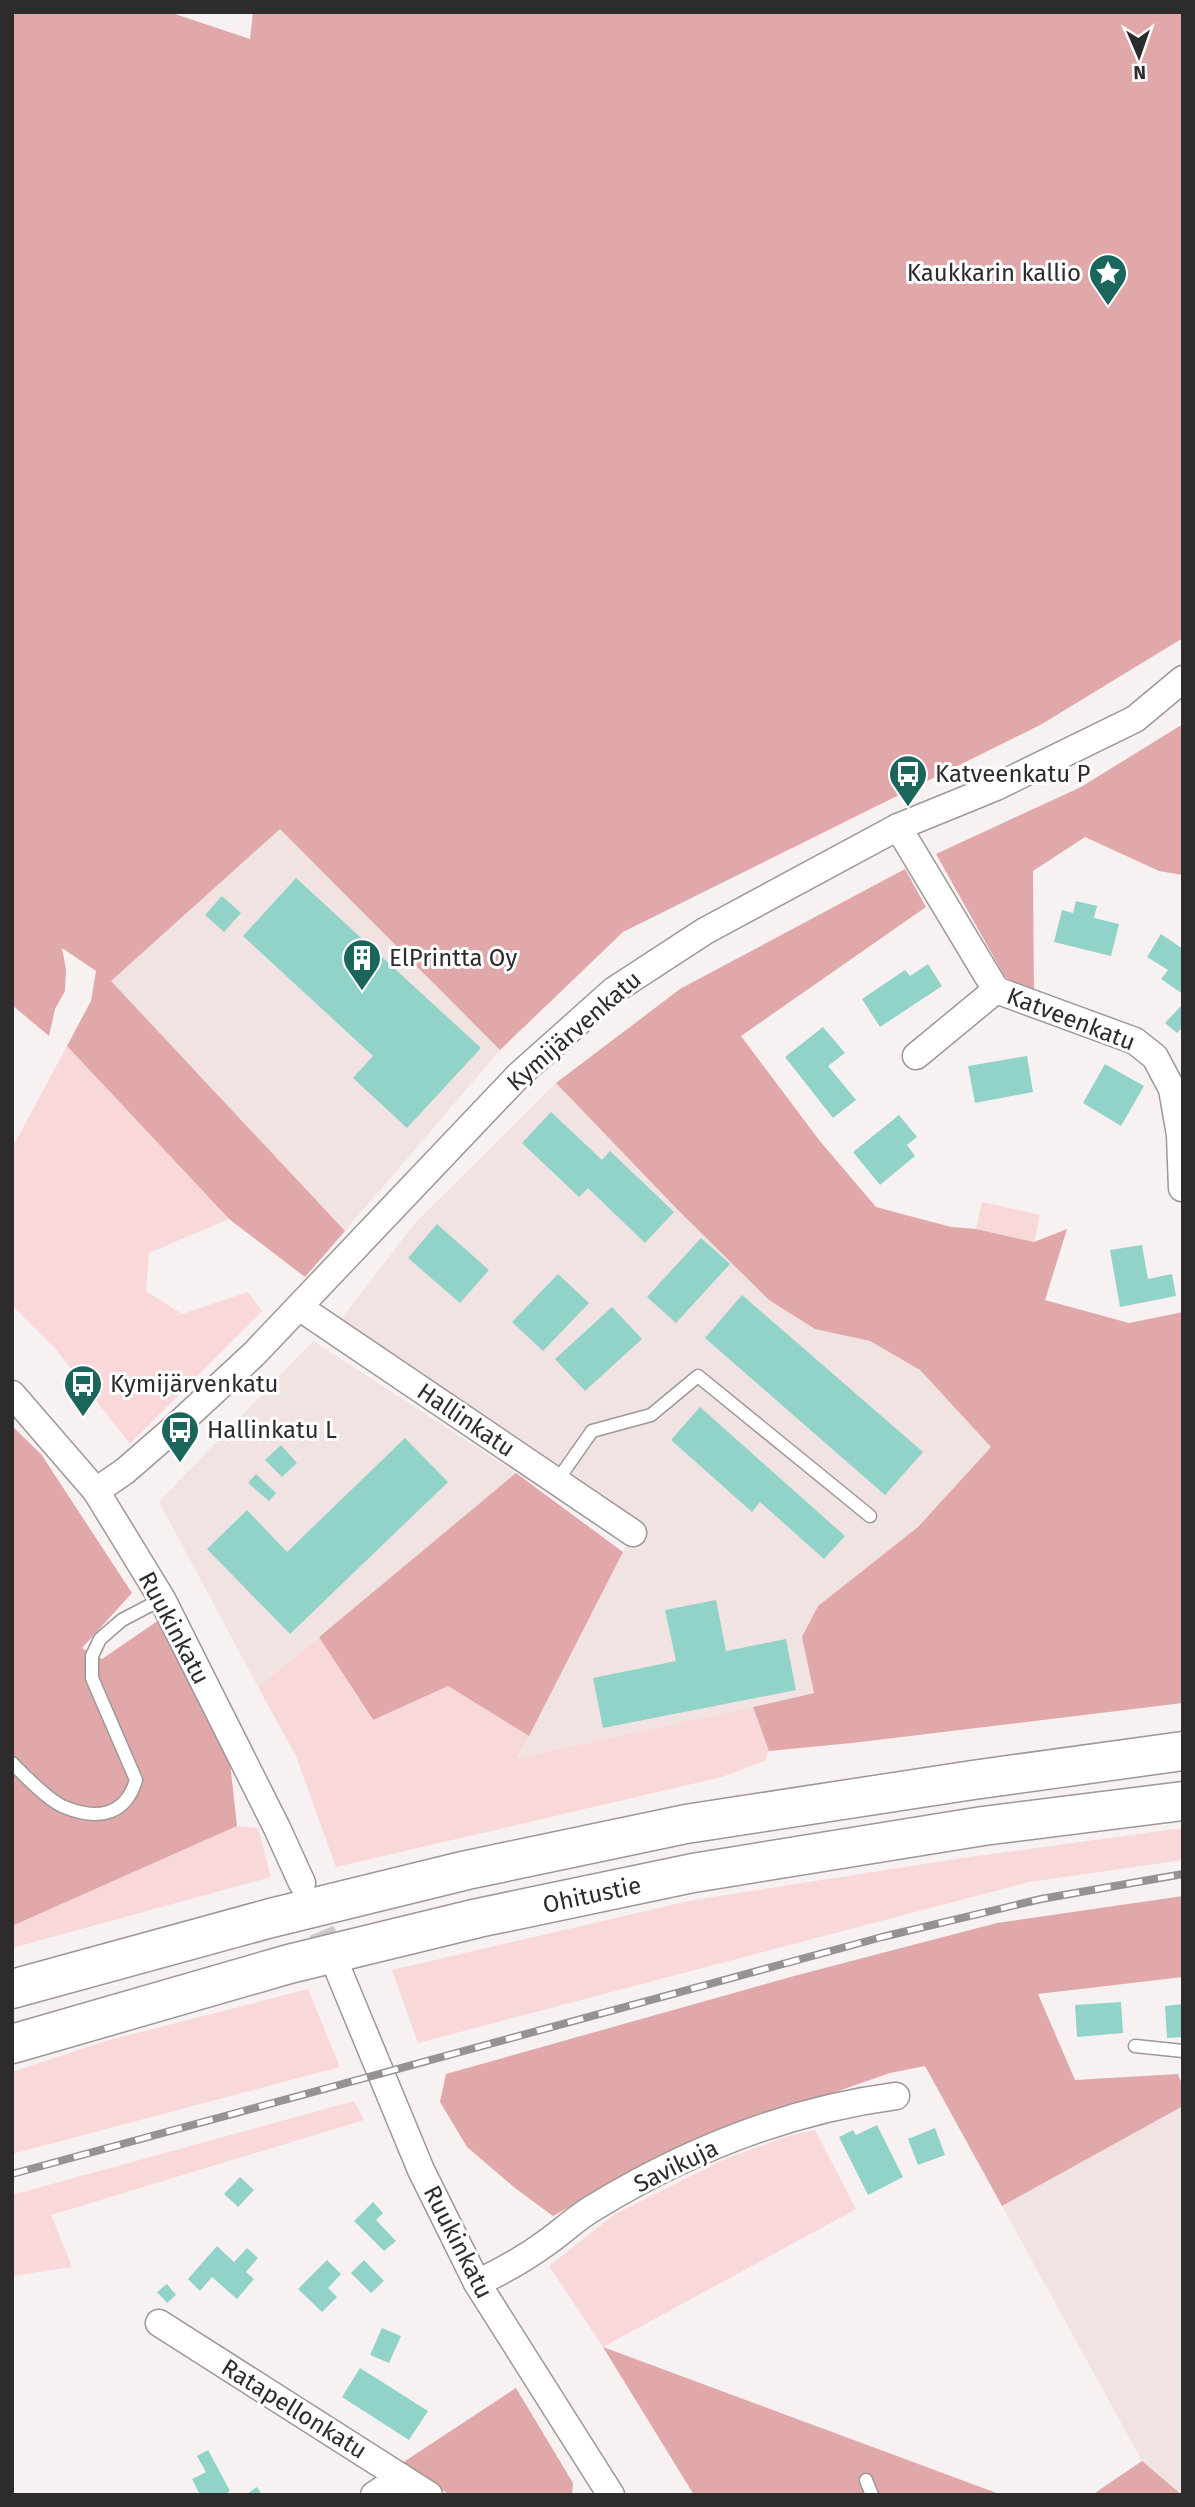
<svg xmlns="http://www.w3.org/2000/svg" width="1195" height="2507" font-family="'Fira Sans',sans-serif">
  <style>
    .built { fill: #f2e3e3 }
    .green { fill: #f9d8d9 }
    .forest { fill: #e1a8aa }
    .building { fill: #92d3c9 }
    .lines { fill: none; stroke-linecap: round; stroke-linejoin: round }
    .street-tunnel { stroke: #cfc9c9; stroke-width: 26; stroke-dasharray: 26 13; stroke-linecap: butt }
    .lane-casing { stroke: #9e9798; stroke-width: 15 }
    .street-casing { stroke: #9e9798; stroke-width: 29 }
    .highway-casing { stroke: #9e9798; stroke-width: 41 }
    .lane { stroke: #fff; stroke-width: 12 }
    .street { stroke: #fff; stroke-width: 26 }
    .highway { stroke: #fff; stroke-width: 38 }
    .rail-casing { stroke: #969292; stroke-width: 8 }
    .rail { stroke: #fff; stroke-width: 5; stroke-dasharray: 16; stroke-linecap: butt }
    .labels { text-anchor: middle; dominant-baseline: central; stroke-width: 6; stroke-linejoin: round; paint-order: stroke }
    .poi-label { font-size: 24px; fill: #2d2b2b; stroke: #fff; text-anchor: start }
    .street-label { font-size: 24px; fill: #2d2b2b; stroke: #fff }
  </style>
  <rect width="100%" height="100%" fill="#f8f1f1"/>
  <!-- built -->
  <g class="built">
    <path d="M 280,828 L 500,1050 L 345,1231 L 110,981 Z"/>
    <path d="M 556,1083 L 676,1208 L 815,1329 L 870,1341 L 920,1370 L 991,1447 L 918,1527 L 818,1606 L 803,1637 L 814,1693 L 517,1760 L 639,1520 L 340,1320 L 416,1222 Z"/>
    <path d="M 313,1341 L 516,1473 L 258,1687 L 159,1502 Z"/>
    <path d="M 1183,2106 L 1183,2495 L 1142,2461 L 1002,2206 Z"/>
  </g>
  <!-- green -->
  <g class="green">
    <path d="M 67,1046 L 229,1219 L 149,1253 L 146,1291 L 182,1314 L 248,1292 L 262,1311 L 130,1444 L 54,1347 L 12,1305 L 12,1148 Z"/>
    <path d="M 982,1202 L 1040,1215 L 1034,1242 L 976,1229 Z"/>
    <path d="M 319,1637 L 372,1720 L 448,1686 L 529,1736 L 517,1759 L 753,1707 L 769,1751 L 765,1761 L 722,1777 L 336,1867 L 296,1756 L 258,1687 Z"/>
    <path d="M 237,1826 L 258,1828 L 271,1877 L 12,1948 L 12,1926 Z"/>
    <path d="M 1183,1828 L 1183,1860 L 1029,1882 L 418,2043 L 392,1970 L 693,1900 L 963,1858 Z"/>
    <path d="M 308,1989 L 340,2067 L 12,2154 L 12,2072 L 106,2041 Z"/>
    <path d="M 354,2101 L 364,2120 L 51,2215 L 72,2267 L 12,2276 L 12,2195 Z"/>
    <path d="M 815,2130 L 856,2209 L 603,2347 L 549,2266 L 615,2214 L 727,2158 L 788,2136 Z"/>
  </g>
  <!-- forest -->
  <g class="forest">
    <path d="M 12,12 L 169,12 L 250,39 L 253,12 L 1183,12 L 1183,638 L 1042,724 L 623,932 L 500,1050 L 280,829 L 111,981 L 345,1231 L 305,1277 L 229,1219 L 67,1046 L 91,1001 L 96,971 L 62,948 L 66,969 L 65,991 L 55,1009 L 49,1036 L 12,1005 Z"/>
    <path d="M 1183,724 L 1183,875 L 1159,871 L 1085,837 L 1033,871 L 1034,995 L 1005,977 L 936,854 L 1081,787 Z"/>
    <path d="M 905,869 L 926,907 L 741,1036 L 819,1140 L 876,1207 L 951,1227 L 976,1229 L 1034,1242 L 1067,1229 L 1045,1300 L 1129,1323 L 1183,1312 L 1183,1703 L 852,1743 L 769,1751 L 753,1707 L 814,1693 L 802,1637 L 818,1606 L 918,1527 L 991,1447 L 920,1370 L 870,1341 L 815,1329 L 769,1300 L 676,1208 L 556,1083 L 680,989 Z"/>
    <path d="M 12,1426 L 41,1454 L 132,1593 L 82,1648 L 102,1659 L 159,1620 L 229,1753 L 237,1826 L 12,1926 Z"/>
    <path d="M 516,1473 L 623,1552 L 529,1736 L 448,1686 L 373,1720 L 319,1637 Z"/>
    <path d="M 1183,1896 L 1183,1977 L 1038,1994 L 1075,2080 L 1178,2074 L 1183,2087 L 1183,2106 L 1002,2206 L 925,2066 L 890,2073 L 677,2147 L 553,2216 L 515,2188 L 467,2147 L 440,2102 L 446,2074 L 794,1976 L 997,1923 Z"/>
    <path d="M 603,2347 L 1002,2495 L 694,2495 Z"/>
    <path d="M 516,2388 L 573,2483 L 572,2495 L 450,2495 L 402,2463 Z"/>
    <path d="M 1142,2461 L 1182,2495 L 1092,2495 Z"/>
  </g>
  <!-- building -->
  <g class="building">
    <path d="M 296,878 L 481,1048 L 407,1128 L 353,1078 L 373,1056 L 243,936 Z"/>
    <path d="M 222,896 L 241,913 L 224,932 L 205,915 Z"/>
    <path d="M 1076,901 L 1097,906 L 1094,918 L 1119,924 L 1111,956 L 1054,942 L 1062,910 L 1073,913 Z"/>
    <path d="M 1161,934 L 1183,949 L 1183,994 L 1161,979 L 1168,970 L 1147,957 Z"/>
    <path d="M 928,964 L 942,986 L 880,1027 L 862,999 L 905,970 L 910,976 Z"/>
    <path d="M 1183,1004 L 1183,1027 L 1177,1033 L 1165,1023 Z"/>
    <path d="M 823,1027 L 845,1053 L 828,1066 L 856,1100 L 833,1118 L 785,1057 Z"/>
    <path d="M 1027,1056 L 1033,1092 L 975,1103 L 968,1066 Z"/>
    <path d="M 1105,1064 L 1144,1086 L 1121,1126 L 1083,1103 Z"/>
    <path d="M 551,1112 L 602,1160 L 610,1151 L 674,1212 L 645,1243 L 588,1188 L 579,1197 L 522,1143 Z"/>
    <path d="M 899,1115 L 917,1137 L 907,1145 L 915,1156 L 880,1185 L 853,1152 Z"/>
    <path d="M 437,1224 L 489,1270 L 460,1303 L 408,1258 Z"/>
    <path d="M 701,1238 L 730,1264 L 676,1323 L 647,1297 Z"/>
    <path d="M 1142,1245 L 1148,1279 L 1172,1274 L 1176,1296 L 1120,1307 L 1110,1250 Z"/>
    <path d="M 558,1274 L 589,1303 L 543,1351 L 512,1322 Z"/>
    <path d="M 742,1295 L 923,1452 L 885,1495 L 705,1338 Z"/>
    <path d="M 612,1307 L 642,1339 L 585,1391 L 555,1359 Z"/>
    <path d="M 700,1407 L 845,1536 L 824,1559 L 760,1502 L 752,1512 L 671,1440 Z"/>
    <path d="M 405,1438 L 448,1482 L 290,1634 L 207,1549 L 247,1510 L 287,1552 Z"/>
    <path d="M 281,1445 L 297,1463 L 282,1477 L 265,1460 Z"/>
    <path d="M 256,1474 L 276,1493 L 269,1501 L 248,1483 Z"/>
    <path d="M 716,1600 L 726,1651 L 786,1639 L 796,1690 L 603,1728 L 593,1678 L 676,1661 L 665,1610 Z"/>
    <path d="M 1121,2002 L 1123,2033 L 1077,2037 L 1075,2005 Z"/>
    <path d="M 1183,2004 L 1183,2037 L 1167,2038 L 1165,2006 Z"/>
    <path d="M 877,2125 L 903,2177 L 868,2195 L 839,2137 L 853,2130 L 856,2135 Z"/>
    <path d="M 935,2128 L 945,2155 L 918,2165 L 908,2139 Z"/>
    <path d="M 240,2177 L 254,2190 L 238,2207 L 224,2194 Z"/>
    <path d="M 373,2202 L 383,2213 L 376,2220 L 396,2241 L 384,2251 L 354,2221 Z"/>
    <path d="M 217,2246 L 234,2262 L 247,2248 L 258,2258 L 246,2272 L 254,2279 L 237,2299 L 212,2277 L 200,2291 L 188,2279 Z"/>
    <path d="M 327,2260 L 341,2274 L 328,2288 L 337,2297 L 322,2312 L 298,2289 Z"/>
    <path d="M 364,2260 L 384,2281 L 371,2293 L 351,2273 Z"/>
    <path d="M 167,2284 L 176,2295 L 167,2303 L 157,2292 Z"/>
    <path d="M 382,2328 L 401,2336 L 389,2363 L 370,2355 Z"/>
    <path d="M 360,2368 L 428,2411 L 409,2440 L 342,2397 Z"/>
    <path d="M 208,2450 L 230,2491 L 223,2495 L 200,2495 L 192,2479 L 206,2472 L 197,2456 Z"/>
    <path d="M 257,2487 L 262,2495 L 245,2495 Z"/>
  </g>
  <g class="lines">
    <!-- street-tunnel -->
    <path class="street-tunnel" d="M 306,1895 L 338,1969"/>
    <defs>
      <g id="lane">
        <path d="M 557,1481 L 592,1431 L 651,1415 L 698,1376 L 870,1516"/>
        <path d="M 12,1763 C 25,1776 46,1798 62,1806 C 94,1820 125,1818 136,1780 L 92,1678 L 92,1656 L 100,1639 L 122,1620 L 162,1599"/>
        <path d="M 1135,2046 L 1183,2051"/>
        <path d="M 866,2480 L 872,2495"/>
      </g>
      <g id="street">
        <path d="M 898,827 L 996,990 L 1135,1041 L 1155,1057 L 1172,1089 L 1180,1135 L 1182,1188"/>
        <path d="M 916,1056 L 996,990"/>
        <path d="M 299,1307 L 633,1533"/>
        <path d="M 12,1394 L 96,1491 L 162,1599 L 277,1828 L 302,1883"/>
        <path d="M 96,1491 L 125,1471 L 171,1431 L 254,1354 L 519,1075 L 613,991 L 705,931 L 898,827 L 996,787 L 1135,719 L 1183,679"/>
        <path d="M 339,1972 L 421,2170 L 477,2283 L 611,2495"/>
        <path d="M 477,2283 C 501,2272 524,2259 546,2243 C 562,2232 576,2218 593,2208 C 685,2152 789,2110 896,2096"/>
        <path d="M 159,2323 L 429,2495"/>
        <path d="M 374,2495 L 401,2477"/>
      </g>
      <g id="highway">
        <path d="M 12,1989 L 271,1918 L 467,1870 L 686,1824 L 973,1780 L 1183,1751"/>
        <path d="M 12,2044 L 289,1964 L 478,1918 L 693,1873 L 983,1826 L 1183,1801"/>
      </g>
    </defs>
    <!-- lane casing -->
    <use href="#lane" class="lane-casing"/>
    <!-- street casing -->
    <use href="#street" class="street-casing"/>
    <!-- highway casing -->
    <use href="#highway" class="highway-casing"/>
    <!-- lane -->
    <use href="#lane" class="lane"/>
    <!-- street -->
    <use href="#street" class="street"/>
    <!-- highway -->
    <use href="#highway" class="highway"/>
    <defs>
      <path id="rail" d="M 12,2174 L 882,1937 L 1041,1899 L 1183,1874"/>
    </defs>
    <!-- rail casing -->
    <use href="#rail" class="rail-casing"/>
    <!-- rail -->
    <use href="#rail" class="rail"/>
  </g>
  <!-- icons -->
  <defs>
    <symbol id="sight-pin" viewBox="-11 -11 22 30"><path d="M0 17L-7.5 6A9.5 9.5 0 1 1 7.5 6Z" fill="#1a655c" stroke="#fff"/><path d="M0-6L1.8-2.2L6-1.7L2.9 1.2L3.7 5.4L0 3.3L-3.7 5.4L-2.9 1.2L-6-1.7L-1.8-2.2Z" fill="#fff"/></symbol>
    <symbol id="bus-pin" viewBox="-11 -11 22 30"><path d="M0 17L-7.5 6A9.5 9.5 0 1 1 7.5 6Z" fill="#1a655c" stroke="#fff"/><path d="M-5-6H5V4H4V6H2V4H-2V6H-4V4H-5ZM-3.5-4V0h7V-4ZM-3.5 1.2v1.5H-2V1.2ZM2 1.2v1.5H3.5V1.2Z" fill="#fff"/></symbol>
    <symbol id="building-pin" viewBox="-11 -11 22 30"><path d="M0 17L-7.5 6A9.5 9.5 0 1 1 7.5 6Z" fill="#1a655c" stroke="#fff"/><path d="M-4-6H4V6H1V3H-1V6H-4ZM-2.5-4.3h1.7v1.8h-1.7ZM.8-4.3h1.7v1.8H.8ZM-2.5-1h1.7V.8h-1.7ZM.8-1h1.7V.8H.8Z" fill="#fff"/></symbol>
  </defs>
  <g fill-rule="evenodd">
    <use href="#sight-pin" x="1086" y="251" width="44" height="60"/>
    <use href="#bus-pin" x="886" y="752" width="44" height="60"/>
    <use href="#building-pin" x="340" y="936" width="44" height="60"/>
    <use href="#bus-pin" x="61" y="1362" width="44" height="60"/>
    <use href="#bus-pin" x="158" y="1408" width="44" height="60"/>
  </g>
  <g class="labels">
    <!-- poi labels -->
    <g class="poi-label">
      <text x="1081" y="273" text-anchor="end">Kaukkarin kallio</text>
      <text x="935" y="774">Katveenkatu P</text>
      <text x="389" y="958">ElPrintta Oy</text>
      <text x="110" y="1384">Kymijärvenkatu</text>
      <text x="207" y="1430">Hallinkatu L</text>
    </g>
    <!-- street labels -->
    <g class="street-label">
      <text transform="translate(1071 1019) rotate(21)">Katveenkatu</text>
      <text transform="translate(574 1031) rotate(-41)">Kymijärvenkatu</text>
      <text transform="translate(466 1420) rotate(34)">Hallinkatu</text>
      <text transform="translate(174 1628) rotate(62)">Ruukinkatu</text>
      <text transform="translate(592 1895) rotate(-12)">Ohitustie</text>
      <text transform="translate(676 2166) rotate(-26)">Savikuja</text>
      <text transform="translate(458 2242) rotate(63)">Ruukinkatu</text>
      <text transform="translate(294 2409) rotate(32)">Ratapellonkatu</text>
    </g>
  </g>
  <!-- border -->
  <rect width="1195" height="2507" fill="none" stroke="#2d2b2b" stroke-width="28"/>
  <!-- north arrow -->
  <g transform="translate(1139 56) rotate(178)" stroke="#ffffff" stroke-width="5" paint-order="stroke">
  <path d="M0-5L12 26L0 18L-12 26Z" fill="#2d2b2b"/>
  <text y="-10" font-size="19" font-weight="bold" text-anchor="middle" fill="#2d2b2b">N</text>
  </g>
</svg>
